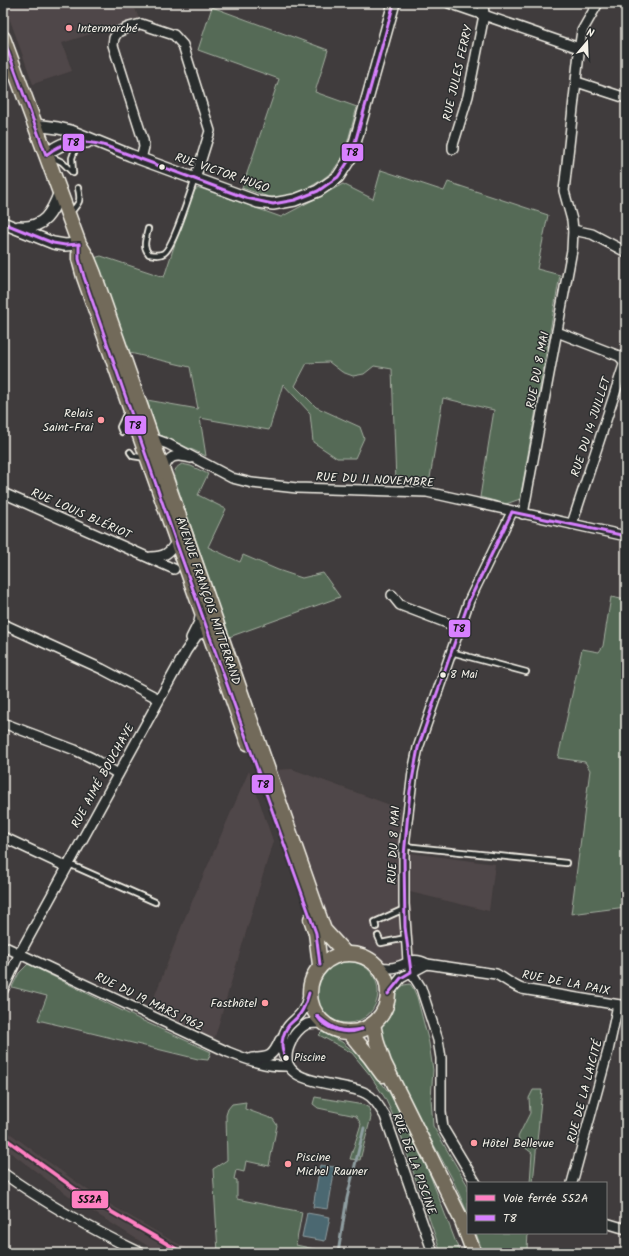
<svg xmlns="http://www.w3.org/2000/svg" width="629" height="1256" font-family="Kalam,sans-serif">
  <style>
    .built { fill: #504748 }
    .green { fill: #556b57; stroke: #a4aea0 }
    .water { fill: #4c6771; stroke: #8f9ea1 }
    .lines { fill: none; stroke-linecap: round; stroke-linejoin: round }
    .stream { stroke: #8f9ea1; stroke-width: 3 }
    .service-casing { stroke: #f4f1e8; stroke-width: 8 }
    .minor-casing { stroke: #f4f1e8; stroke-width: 12 }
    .tertiary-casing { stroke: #f4f1e8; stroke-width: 14 }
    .primary-casing { stroke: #f4f1e8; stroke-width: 17 }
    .service { stroke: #2a2d2e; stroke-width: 4.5 }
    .minor { stroke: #2a2d2e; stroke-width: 9 }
    .tertiary { stroke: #2a2d2e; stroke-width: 11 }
    .primary { stroke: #726b5a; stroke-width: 14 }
    .bus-1-casing { stroke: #2a2d2e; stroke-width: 6 }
    .bus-1 { stroke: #d880ff; stroke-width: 3 }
    .rail-1-casing { stroke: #2a2d2e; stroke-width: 7 }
    .rail-1 { stroke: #ff80c2; stroke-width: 4 }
    .poi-dot { fill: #ff9aa2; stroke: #2a2d2e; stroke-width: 1.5 }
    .bus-dot { fill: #f4f1e8; stroke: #2a2d2e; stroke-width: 1.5 }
    .labels { text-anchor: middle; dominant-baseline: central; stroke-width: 3; stroke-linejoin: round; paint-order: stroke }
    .bus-label { font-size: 11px; fill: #f4f1e8; stroke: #2a2d2e; text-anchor: start }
    .poi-label { font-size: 12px; fill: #f4f1e8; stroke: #2a2d2e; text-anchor: start }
    .street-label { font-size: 12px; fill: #f4f1e8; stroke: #2a2d2e }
    .line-badge { stroke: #2a2d2e; stroke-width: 1.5 }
    .pale-badge-label { font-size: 11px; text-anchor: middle; font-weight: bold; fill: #111 }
  </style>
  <rect width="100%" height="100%" fill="#403c3d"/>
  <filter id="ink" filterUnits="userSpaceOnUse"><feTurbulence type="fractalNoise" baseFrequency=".025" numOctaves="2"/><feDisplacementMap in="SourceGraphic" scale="8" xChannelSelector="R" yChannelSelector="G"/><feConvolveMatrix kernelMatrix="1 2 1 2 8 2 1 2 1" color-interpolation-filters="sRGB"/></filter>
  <g filter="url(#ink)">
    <!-- built -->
    <g class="built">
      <path d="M 4,3 L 133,3 L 139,19 L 62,43 L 72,71 L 33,84 Z"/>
      <path d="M 292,769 L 412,813 L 410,853 L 495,864 L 489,911 L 410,892 L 414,946 L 417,961 L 396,964 L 382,963 L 368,948 L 352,945 L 337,936 L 328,921 L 275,770 Z"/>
      <path d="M 249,771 L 273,841 L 214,1040 L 150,1008 L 184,920 Z"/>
      <path d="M 3,1128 L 43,1158 L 96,1196 L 169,1239 L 196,1253 L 159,1253 L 76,1201 L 3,1147 Z"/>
    </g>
    <!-- green -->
    <g class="green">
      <path d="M 212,7 L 328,50 L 315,92 L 357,107 L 344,155 L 332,172 L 320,181 L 303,191 L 286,197 L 269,197 L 242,188 L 279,79 L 198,50 Z"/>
      <path d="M 381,170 L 444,191 L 448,182 L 548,215 L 537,269 L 560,275 L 520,499 L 506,504 L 480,497 L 494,410 L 443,398 L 429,484 L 421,482 L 396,483 L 392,369 L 374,366 L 364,374 L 353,376 L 342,372 L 329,362 L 307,363 L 295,386 L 316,407 L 360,427 L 364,438 L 355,458 L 337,458 L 313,442 L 310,413 L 283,384 L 269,430 L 200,418 L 206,456 L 158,434 L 147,400 L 198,409 L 190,367 L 130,353 L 94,258 L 101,256 L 164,277 L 191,195 L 196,189 L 200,188 L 281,217 L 343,184 L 373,199 Z"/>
      <path d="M 182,464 L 191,466 L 208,474 L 198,495 L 226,509 L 208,547 L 240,562 L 243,555 L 278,570 L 302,578 L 323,573 L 340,597 L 229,637 L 174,477 C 174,470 176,467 182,464 Z"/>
      <path d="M 611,597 L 626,600 L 626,907 L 571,914 L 590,770 L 585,762 L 558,758 L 582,649 L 599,652 L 603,646 Z"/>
      <circle cx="347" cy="992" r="31"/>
      <path d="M 28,964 L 141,1020 L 209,1051 L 211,1052 L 208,1060 L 198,1059 L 38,1020 L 47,996 L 12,987 L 19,973 Z"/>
      <path d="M 410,984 L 413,988 L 417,997 L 429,1043 L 433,1070 L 431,1098 L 433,1126 L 468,1186 L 468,1214 L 452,1178 L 401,1085 L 380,1041 L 381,1024 L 397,990 L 404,985 Z"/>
      <path d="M 322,1032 L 342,1042 L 365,1061 L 390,1094 L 425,1162 L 460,1253 L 441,1253 L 397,1124 L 385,1098 L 370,1075 L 352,1053 L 319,1035 Z"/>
      <path d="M 533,1090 L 542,1090 L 533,1183 L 530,1183 L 532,1153 L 523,1146 L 518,1137 L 530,1113 L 529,1098 Z"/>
      <path d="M 315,1097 L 364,1105 L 369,1108 L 371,1117 L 360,1160 L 350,1159 L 361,1124 L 356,1116 L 318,1108 L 313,1104 Z"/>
      <path d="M 246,1102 L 245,1109 L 273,1119 L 277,1125 L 269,1166 L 246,1161 L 244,1172 L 236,1170 L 234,1179 L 237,1180 L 237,1199 L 302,1212 L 296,1245 L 333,1253 L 218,1253 L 213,1169 L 227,1160 L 226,1115 L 228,1109 L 232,1104 Z"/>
      <path d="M 476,1233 L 528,1233 L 527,1250 L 521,1253 L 483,1253 Z"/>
    </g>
    <!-- water -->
    <g class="water">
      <path d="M 320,1165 L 335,1167 L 328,1209 L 313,1207 Z"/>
      <path d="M 307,1213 L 330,1217 L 325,1241 L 302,1237 Z"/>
    </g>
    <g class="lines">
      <!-- stream -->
      <path class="stream" d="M 338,1253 L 347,1198 L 364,1128"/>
      <defs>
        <g id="service">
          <path d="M 50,156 L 62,162 L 73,173"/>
          <path d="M 73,173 L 72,158 L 78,141"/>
          <path d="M 71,212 C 80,202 81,201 78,188"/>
          <path d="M 148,229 C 146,239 142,246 149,254 C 155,255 160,256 164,253 C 174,246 190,192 195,179"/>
          <path d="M 122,432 L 120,427 L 128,410"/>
          <path d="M 130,452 L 133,456 L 146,458"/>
          <path d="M 451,652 L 526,672"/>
          <path d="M 404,846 L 566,863"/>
          <path d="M 69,864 L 155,902"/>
          <path d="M 376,927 L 375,922 L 404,909"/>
          <path d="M 378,936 L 381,943 L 406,938"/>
        </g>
        <g id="minor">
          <path d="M 449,3 L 579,48"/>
          <path d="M 577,82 L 626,98"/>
          <path d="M 453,149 L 453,145 L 468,96 L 484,15 L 483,3"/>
          <path d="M 141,159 L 144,147 L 143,140 L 113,45 L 114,38 L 118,32 L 129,27 L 141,24 L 174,35 L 183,45 L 210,131 L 195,179"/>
          <path d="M 573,230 L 592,234 L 626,252"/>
          <path d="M 557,332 L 619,356 L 623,360 L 624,365 L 572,524"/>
          <path d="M 152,441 L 157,440 L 168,444 L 232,478 L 252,483 L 297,488 L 427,492 L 626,536"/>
          <path d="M 163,472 C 168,455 174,454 191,458"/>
          <path d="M 3,493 L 174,569"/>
          <path d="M 523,514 L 572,250 L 573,230 L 572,220 L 564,191 L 580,44 L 582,31 L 598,3"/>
          <path d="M 151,557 C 164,557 170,553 176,542"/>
          <path d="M 392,595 L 400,605 L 460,628"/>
          <path d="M 3,624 L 102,669 L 159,699"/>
          <path d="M 191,638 L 199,622 L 201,612"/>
          <path d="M 3,723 L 75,750 L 92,758 L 118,774"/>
          <path d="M 3,837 L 67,867"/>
          <path d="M 3,946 L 228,1052 C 248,1060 267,1067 289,1066"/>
          <path d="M 380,968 C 385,967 391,969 396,967 C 409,964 412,956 427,964"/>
          <path d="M 3,990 L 20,953 L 186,651 L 197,635 L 208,631"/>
          <path d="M 388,994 L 401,978 L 427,964 L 496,974 C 505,979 512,985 522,989 L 626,1006"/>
          <path d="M 323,1023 C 318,1023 312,1023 307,1024 C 301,1027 293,1035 291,1042 C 289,1046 287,1052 287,1057 C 285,1086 348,1083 365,1093 C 375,1098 379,1107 385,1116 L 433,1253"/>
          <path d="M 252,1058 C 270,1058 273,1056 280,1040"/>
          <path d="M 286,1058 C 282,1053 281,1050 282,1044 C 284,1021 297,1023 304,1008 C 307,1003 307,998 309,993"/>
          <path d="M 3,1173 C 46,1204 93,1230 141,1253"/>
          <path d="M 476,1183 L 443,1128 L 441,1112 L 441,1058 L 438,1040 L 421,988 L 411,972 L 408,961 L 404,904 L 404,846 L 413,772 L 418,748 L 469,601 L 512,512"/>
          <path d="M 572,1183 L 608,1051 L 618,1005"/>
          <path d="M 606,1223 L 626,1229"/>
        </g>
        <g id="tertiary">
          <path d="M 35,125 L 58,128 L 71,131 L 130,155 L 258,202 L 273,204 L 295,200 L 318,191 L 338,177 L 351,157 L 394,3"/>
          <path d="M 46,155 C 58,144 71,139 87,142"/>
          <path d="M 3,223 L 53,243 L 65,245 L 79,244"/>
          <path d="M 19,227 C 44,229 52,213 60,192"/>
        </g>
        <g id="primary">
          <path d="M 3,38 L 79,244 L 87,257 L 94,274 L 324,930 L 345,953"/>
          <path d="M 79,254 L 79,259 L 84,277 L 248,743"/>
          <path d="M 311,919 L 316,933 L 320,965"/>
          <circle cx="349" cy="993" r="39"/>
          <path d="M 373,1024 L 377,1043 L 384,1063 L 462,1221 L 474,1253"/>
          <path d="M 349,1032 L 370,1057 L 383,1075"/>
        </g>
      </defs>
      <!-- service casing -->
      <use href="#service" class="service-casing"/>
      <!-- minor casing -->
      <use href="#minor" class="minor-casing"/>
      <!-- tertiary casing -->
      <use href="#tertiary" class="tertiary-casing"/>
      <!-- primary casing -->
      <use href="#primary" class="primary-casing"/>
      <!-- service -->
      <use href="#service" class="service"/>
      <!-- minor -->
      <use href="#minor" class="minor"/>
      <!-- tertiary -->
      <use href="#tertiary" class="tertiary"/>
      <!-- primary -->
      <use href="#primary" class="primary"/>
      <defs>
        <g id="bus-1">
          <path d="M 3,38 L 46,155 C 66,139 79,140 103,145 L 246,198 L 273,204 L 295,200 L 318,191 L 338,177 L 351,157 L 394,3"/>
          <path d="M 3,223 L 53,243 L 65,245 L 79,244"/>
          <path d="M 79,244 L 79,259 L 84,277 L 176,542 L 316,933 L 320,965"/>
          <path d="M 512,512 L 626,536"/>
          <path d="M 388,994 L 401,978 L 411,972 L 405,927 L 404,856 L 410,791 L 418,748 L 469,601 L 512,512"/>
          <path d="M 317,1016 C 334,1030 340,1033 362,1029"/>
          <path d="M 317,1016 C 326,1031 346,1035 362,1029"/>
          <path d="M 286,1058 C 279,1048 282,1034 289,1025 C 293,1021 297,1018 300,1014 C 305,1007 307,1000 309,993"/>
        </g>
      </defs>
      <!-- bus-1 casing -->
      <use href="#bus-1" class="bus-1-casing"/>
      <!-- bus-1 -->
      <use href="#bus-1" class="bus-1"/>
      <defs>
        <path id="rail-1" d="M 3,1137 L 89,1199 L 183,1253"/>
      </defs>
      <!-- rail-1 casing -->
      <use href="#rail-1" class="rail-1-casing"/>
      <!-- rail-1 -->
      <use href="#rail-1" class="rail-1"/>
    </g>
  </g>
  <!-- markers -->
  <g class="poi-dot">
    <circle cx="69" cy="28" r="4"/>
    <circle cx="101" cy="420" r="4"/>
    <circle cx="265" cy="1003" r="4"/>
    <circle cx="474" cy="1143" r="4"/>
    <circle cx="288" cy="1164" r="4"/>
  </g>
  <g class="bus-dot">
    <circle cx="162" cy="167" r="3.5"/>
    <circle cx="443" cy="675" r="3.5"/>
    <circle cx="286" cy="1058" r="3.5"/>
  </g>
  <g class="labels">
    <!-- bus labels -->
    <g class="bus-label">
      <text x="450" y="675">8 Mai</text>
      <text x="294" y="1058">Piscine</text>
    </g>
    <!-- poi labels -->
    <g class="poi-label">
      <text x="77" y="28">Intermarché</text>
      <text x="93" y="413" text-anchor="end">Relais<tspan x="93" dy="14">Saint-Frai</tspan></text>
      <text x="257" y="1003" text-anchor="end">Fasthôtel</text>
      <text x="482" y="1143">Hôtel Bellevue</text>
      <text x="296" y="1157">Piscine<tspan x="296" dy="14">Michel Rauner</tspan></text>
    </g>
    <!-- street labels -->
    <g class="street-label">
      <text transform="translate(458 73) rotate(-77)">RUE JULES FERRY</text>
      <text transform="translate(222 173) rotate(19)">RUE VICTOR HUGO</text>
      <text transform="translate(538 370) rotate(-79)">RUE DU 8 MAI</text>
      <text transform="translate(591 427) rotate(-72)">RUE DU 14 JUILLET</text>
      <text transform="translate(375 480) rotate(3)">RUE DU 11 NOVEMBRE</text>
      <text transform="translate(81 514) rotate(24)">RUE LOUIS BLÉRIOT</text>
      <text transform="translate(208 601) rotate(71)">AVENUE FRANÇOIS MITTERRAND</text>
      <text transform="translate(103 776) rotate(-61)">RUE AIMÉ BOUCHAYE</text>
      <text transform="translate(394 845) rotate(-87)">RUE DU 8 MAI</text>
      <text transform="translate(566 983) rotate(11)">RUE DE LA PAIX</text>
      <text transform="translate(149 1002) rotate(26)">RUE DU 19 MARS 1962</text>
      <text transform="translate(585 1091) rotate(-75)">RUE DE LA LAICITÉ</text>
      <text transform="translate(414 1164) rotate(70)">RUE DE LA PISCINE</text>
    </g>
  </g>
  <g class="line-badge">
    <rect x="62" y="133" width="23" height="19" rx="4" fill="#d880ff"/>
    <rect x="341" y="143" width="23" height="19" rx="4" fill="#d880ff"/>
    <rect x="124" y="415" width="23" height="20" rx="4" fill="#d880ff"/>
    <rect x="448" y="619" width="23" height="19" rx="4" fill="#d880ff"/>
    <rect x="251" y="774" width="23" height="20" rx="4" fill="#d880ff"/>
    <rect x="71" y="1190" width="38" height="19" rx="4" fill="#ff80c2"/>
  </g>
  <g class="pale-badge-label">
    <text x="73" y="146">T8</text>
    <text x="352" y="156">T8</text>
    <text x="135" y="429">T8</text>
    <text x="459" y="632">T8</text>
    <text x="263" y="788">T8</text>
    <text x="90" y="1203">552A</text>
  </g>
  <!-- margin -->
  <rect width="629" height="1256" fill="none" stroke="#2a2d2e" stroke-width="16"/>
  <rect x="8" y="8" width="613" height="1240" fill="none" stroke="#f4f1e8" stroke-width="1.5" filter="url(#ink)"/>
  <!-- legend -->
  <rect x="467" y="1182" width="140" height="52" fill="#2a2d2e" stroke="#7b7b78"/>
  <rect x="475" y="1195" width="20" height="6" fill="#ff80c2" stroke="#7b7b78"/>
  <text x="503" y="1202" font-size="12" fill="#f4f1e8">Voie ferrée 552A</text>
  <rect x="475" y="1215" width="20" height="6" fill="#d880ff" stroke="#7b7b78"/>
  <text x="503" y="1222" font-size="12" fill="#f4f1e8">T8</text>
  <!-- north arrow -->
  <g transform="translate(587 42) rotate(19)" stroke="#2a2d2e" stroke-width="3" paint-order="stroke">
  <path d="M0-3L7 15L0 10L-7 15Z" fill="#f4f1e8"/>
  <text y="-6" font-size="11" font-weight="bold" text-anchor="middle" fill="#f4f1e8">N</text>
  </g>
</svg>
